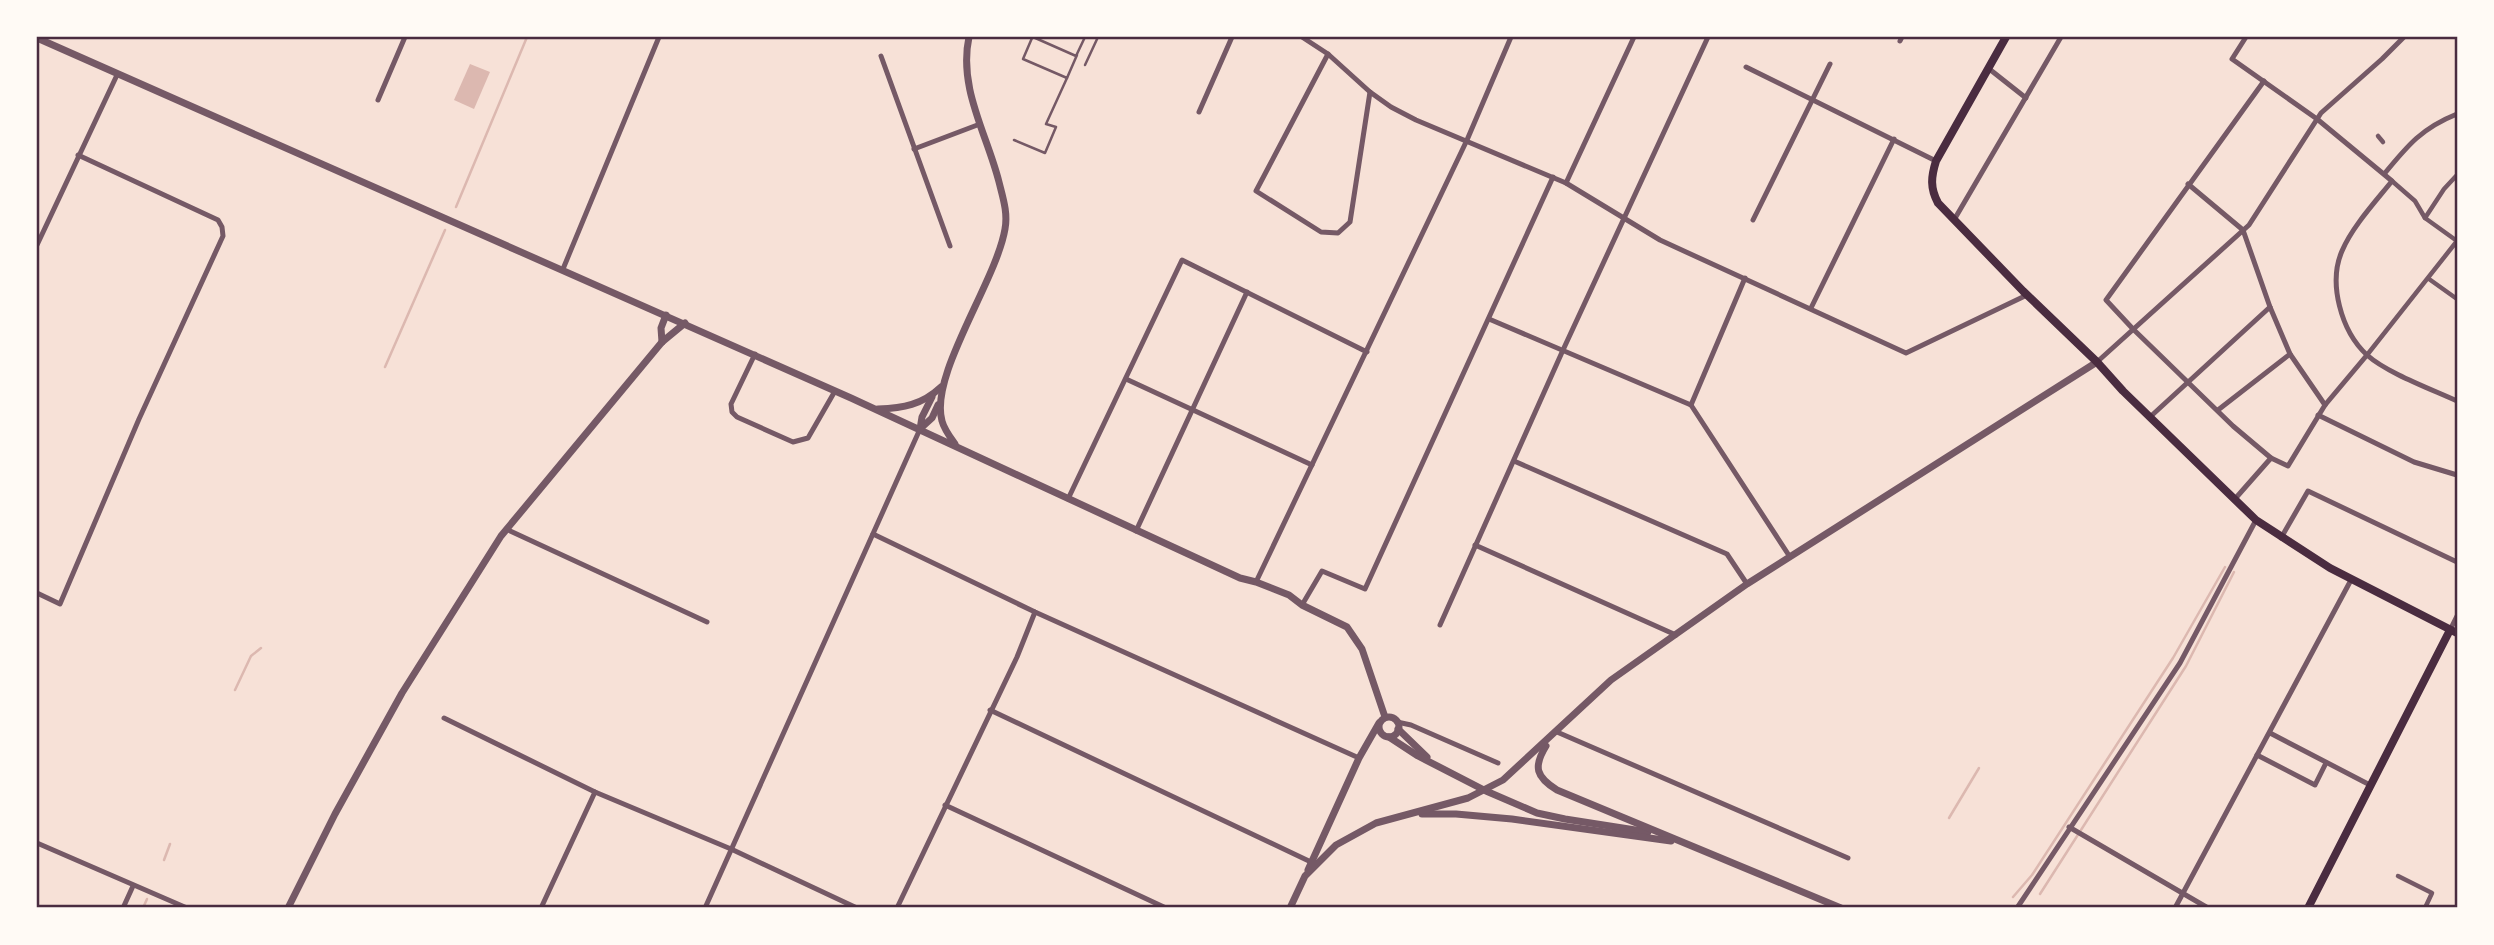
<svg xmlns="http://www.w3.org/2000/svg" width="2494" height="945" font-family="'Space Grotesk',sans-serif">
  <style>
    .water { fill: #dcb8b0 }
    .lines { fill: none; stroke-linecap: round; stroke-linejoin: round }
    .stream { stroke: #dcb8b0; stroke-width: 2.5 }
    .service { stroke: #755966; stroke-width: 2.5 }
    .pedestrian { stroke: #755966; stroke-width: 4.5 }
    .minor { stroke: #755966; stroke-width: 5 }
    .tertiary { stroke: #755966; stroke-width: 7 }
    .secondary { stroke: #4a2c40; stroke-width: 8 }
    .neatline { fill: none; stroke: #4a2c40; stroke-width: 2.5 }
  </style>
  <rect width="100%" height="100%" fill="#f7e1d7"/>
  <!-- water -->
  <path class="water" d="M 470,64 L 490,72 L 474,109 L 454,100 Z"/>
  <g class="lines">
    <!-- stream -->
    <g class="stream">
      <path d="M 456,207 L 527,37"/>
      <path d="M 385,367 L 445,230"/>
      <path d="M 235,690 L 251,656 L 261,648"/>
      <path d="M 1949,818 L 1979,768"/>
      <path d="M 164,860 L 170,844"/>
      <path d="M 2040,894 L 2186,666 L 2234,572"/>
      <path d="M 2013,897 L 2032,875 L 2173,658 L 2225,567"/>
      <path d="M 143,908 L 147,899"/>
    </g>
    <!-- service -->
    <g class="service">
      <path d="M 1033,37 L 1076,56 L 1085,37"/>
      <path d="M 1032,38 L 1023,59 L 1067,78 L 1077,55"/>
      <path d="M 1085,65 L 1098,37"/>
      <path d="M 1014,140 L 1045,153 L 1056,127 L 1046,124 L 1067,78"/>
    </g>
    <!-- pedestrian -->
    <g class="pedestrian">
      <path d="M 2378,136 L 2383,142"/>
      <path d="M 2392,181 L 2415,201 L 2425,218 L 2457,241"/>
      <path d="M 2425,218 L 2444,189 L 2457,175"/>
      <path d="M 2429,279 L 2457,299"/>
      <path d="M 2367,355 L 2457,241"/>
      <path d="M 2398,876 L 2432,893 L 2425,908"/>
    </g>
    <!-- minor -->
    <g class="minor">
      <path d="M 1302,37 L 1328,54 L 1370,92 L 1391,107 L 1416,120 L 1566,183 L 1660,240 L 1906,353 L 2027,295"/>
      <path d="M 2246,37 L 2232,59 L 2317,119 L 2392,181 C 2376,201 2352,227 2342,251 C 2328,283 2341,331 2367,355 C 2387,373 2431,389 2457,401"/>
      <path d="M 1900,41 L 1902,37"/>
      <path d="M 1328,54 L 1256,191 L 1321,232 L 1338,233 L 1350,222 L 1370,92"/>
      <path d="M 881,56 L 950,246"/>
      <path d="M 1746,67 L 1936,161"/>
      <path d="M 1988,68 L 2026,98"/>
      <path d="M 2264,81 L 2106,300 L 2133,329 L 2233,426 L 2271,458"/>
      <path d="M 378,100 L 405,37"/>
      <path d="M 1199,112 L 1232,37"/>
      <path d="M 914,149 L 980,124"/>
      <path d="M 2385,173 C 2408,145 2422,128 2457,114"/>
      <path d="M 1566,183 L 1634,37"/>
      <path d="M 2188,184 L 2243,230 L 2270,307 L 2290,354 L 2325,405"/>
      <path d="M 1753,220 L 1830,64"/>
      <path d="M 1954,220 L 2061,37"/>
      <path d="M 37,245 L 117,75"/>
      <path d="M 563,269 L 659,37"/>
      <path d="M 1811,308 L 1894,139"/>
      <path d="M 1489,319 L 1691,405 L 1790,557"/>
      <path d="M 755,354 L 731,404 L 732,412 L 737,417 L 793,442 L 808,438 L 835,391"/>
      <path d="M 2097,362 L 2249,225 L 2321,113 L 2382,59 L 2404,37"/>
      <path d="M 1126,379 L 1312,465"/>
      <path d="M 1691,405 L 1745,278"/>
      <path d="M 2218,410 L 2290,354"/>
      <path d="M 2318,415 L 2414,462 L 2457,475"/>
      <path d="M 2150,417 L 2270,307"/>
      <path d="M 1514,461 L 1727,554 L 1747,584"/>
      <path d="M 1068,499 L 1182,260 L 1367,352"/>
      <path d="M 2234,500 L 2271,458 L 2288,466 L 2325,405 L 2367,355"/>
      <path d="M 506,529 L 707,622"/>
      <path d="M 1136,531 L 1247,292"/>
      <path d="M 873,534 L 1035,612 L 1359,758"/>
      <path d="M 2281,538 L 2308,491 L 2457,562"/>
      <path d="M 1475,545 L 1676,635"/>
      <path d="M 1256,582 L 1467,140 L 1511,37"/>
      <path d="M 37,593 L 60,604 L 139,419 L 223,236 L 222,227 L 218,220 L 78,155"/>
      <path d="M 1302,605 L 1322,571 L 1365,589 L 1553,177"/>
      <path d="M 1440,625 L 1563,350 L 1708,37"/>
      <path d="M 2450,630 L 2457,616"/>
      <path d="M 990,710 L 1311,862"/>
      <path d="M 444,718 L 595,792 L 731,849 L 857,908"/>
      <path d="M 1397,722 L 1411,725 L 1498,763"/>
      <path d="M 1557,732 L 1848,858"/>
      <path d="M 2270,733 L 2370,785"/>
      <path d="M 2257,755 L 2315,785 L 2326,763"/>
      <path d="M 945,805 L 1166,908"/>
      <path d="M 2069,827 L 2208,908"/>
      <path d="M 37,843 L 187,908"/>
      <path d="M 123,908 L 133,886"/>
      <path d="M 541,908 L 595,792"/>
      <path d="M 705,908 L 920,429"/>
      <path d="M 897,908 L 1017,657 L 1035,612"/>
      <path d="M 2017,908 L 2180,663 L 2256,520"/>
      <path d="M 2175,908 L 2351,580"/>
    </g>
    <!-- tertiary -->
    <g class="tertiary">
      <path d="M 37,38 L 851,398 L 1240,578 L 1256,582 L 1289,595 L 1302,605 L 1347,627 L 1362,649 L 1385,717"/>
      <path d="M 662,342 L 661,328 L 666,315"/>
      <path d="M 878,409 C 903,408 922,405 941,387"/>
      <path d="M 921,428 L 932,418 L 938,405"/>
      <path d="M 920,429 L 922,417 L 932,397"/>
      <path d="M 955,444 C 950,437 944,429 942,421 C 929,375 996,282 1005,229 C 1008,213 1003,198 999,182 C 987,134 958,88 969,37"/>
      <circle cx="1389" cy="727" r="10"/>
      <path d="M 1398,729 L 1427,757"/>
      <path d="M 1389,737 L 1418,756 L 1486,791 L 1537,813 L 1565,819 L 1648,832"/>
      <path d="M 1546,746 C 1533,767 1536,777 1557,790 L 1841,908"/>
      <path d="M 1422,814 L 1456,814 L 1512,819 L 1671,841"/>
      <path d="M 1308,870 L 1359,758 L 1379,723"/>
      <path d="M 288,908 L 335,814 L 402,693 L 501,536 L 662,342 L 685,323"/>
      <path d="M 1290,908 L 1305,876 L 1336,845 L 1376,823 L 1468,798 L 1503,780 L 1611,680 L 1747,584 L 2097,362"/>
    </g>
    <!-- secondary -->
    <g class="secondary">
      <path d="M 2006,37 L 1936,161 C 1931,177 1930,188 1938,203 L 2023,291 L 2097,362 L 2123,391 L 2256,520 L 2330,568 L 2457,633"/>
      <path d="M 2308,908 L 2450,630"/>
    </g>
  </g>
  <!-- border -->
  <rect width="2494" height="945" fill="none" stroke="#fffaf5" stroke-width="77"/>
  <rect x="38" y="38" width="2418" height="868" class="neatline"/>
</svg>
